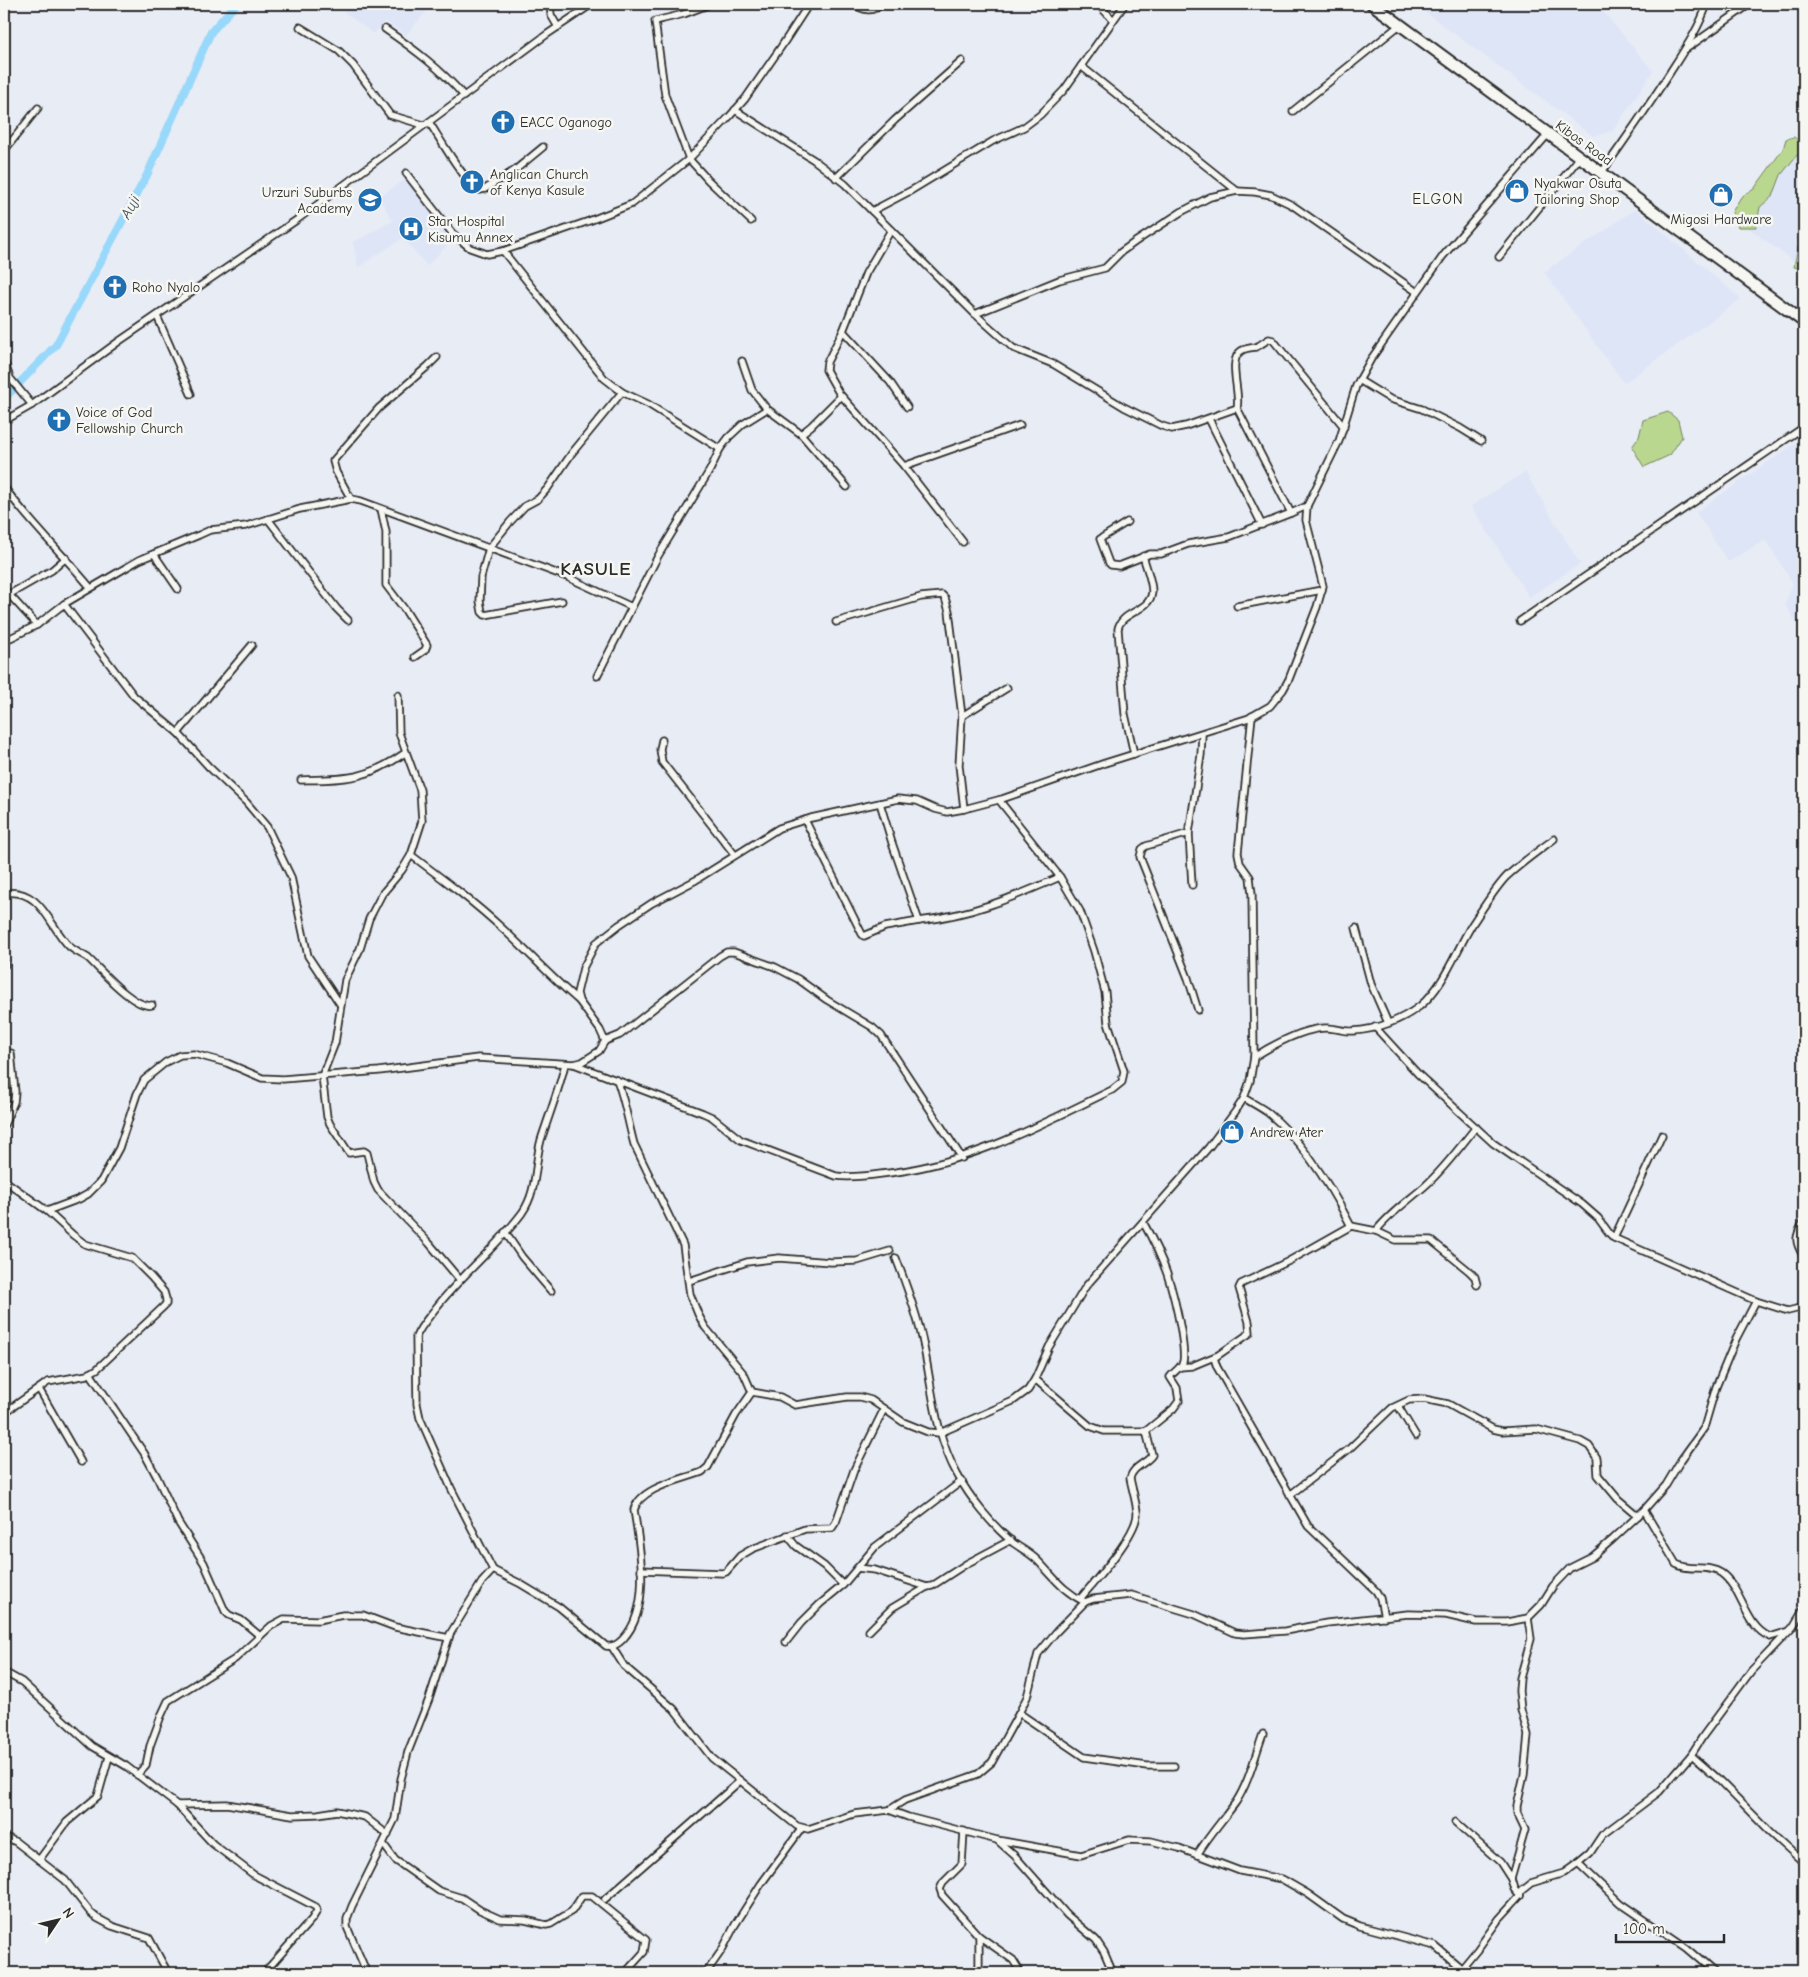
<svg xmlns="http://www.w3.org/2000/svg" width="1808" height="1977" font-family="'Comic Neue',sans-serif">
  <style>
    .built { fill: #dee5f7 }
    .green { fill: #bad78f; stroke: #72815d }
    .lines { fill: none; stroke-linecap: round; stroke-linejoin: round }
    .canal { stroke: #98d8fa; stroke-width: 8 }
    .minor-casing { stroke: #2b2b2b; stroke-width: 9 }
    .primary-casing { stroke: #2b2b2b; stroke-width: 14 }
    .minor { stroke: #f6f6f2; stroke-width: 5.5 }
    .primary { stroke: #f6f6f2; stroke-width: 10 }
    .labels { text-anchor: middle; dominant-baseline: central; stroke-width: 5; stroke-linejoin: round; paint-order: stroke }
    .poi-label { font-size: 14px; fill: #2b2b2b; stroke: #f6f6f2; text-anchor: start }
    .street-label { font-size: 14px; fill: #2b2b2b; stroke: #f6f6f2 }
    .neighbourhood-label { font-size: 15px; letter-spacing: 1px; fill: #2b2b2b; stroke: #f6f6f2 }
    .water-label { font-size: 15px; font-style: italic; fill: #46565f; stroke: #f6f6f2 }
    .district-label { font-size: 19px; font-weight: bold; letter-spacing: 1px; fill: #2b2b2b; stroke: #f6f6f2 }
  </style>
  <rect width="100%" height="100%" fill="#e8ecf5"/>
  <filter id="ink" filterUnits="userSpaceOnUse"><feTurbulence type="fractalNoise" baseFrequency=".02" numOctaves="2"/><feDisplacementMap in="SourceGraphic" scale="10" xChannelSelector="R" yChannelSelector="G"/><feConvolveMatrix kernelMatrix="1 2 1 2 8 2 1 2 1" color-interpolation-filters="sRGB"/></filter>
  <g filter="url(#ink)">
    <!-- built -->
    <g class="built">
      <path d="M 342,4 L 442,4 L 439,8 L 432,5 L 406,35 L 385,21 L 374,34 L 339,8 Z"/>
      <path d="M 1414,4 L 1597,4 L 1653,71 L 1613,131 L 1593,136 Z"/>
      <path d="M 1798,148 L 1804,153 L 1804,269 L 1747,227 Z"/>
      <path d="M 407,178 L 452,240 L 427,266 L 403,238 L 358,267 L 353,242 L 393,221 L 379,197 Z"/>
      <path d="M 1636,209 L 1741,299 L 1624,383 L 1544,272 Z"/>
      <path d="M 1804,437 L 1804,636 L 1785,604 L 1793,583 L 1765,540 L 1728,562 L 1696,512 Z"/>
      <path d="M 1525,472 L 1580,564 L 1529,597 L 1471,506 Z"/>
    </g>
    <!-- green -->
    <g class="green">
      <path d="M 1794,137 L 1804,145 L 1804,160 L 1797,155 L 1781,175 L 1773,196 L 1760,207 L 1756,227 L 1738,227 L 1732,212 L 1741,197 L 1754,189 L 1783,149 L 1786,139 Z"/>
      <path d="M 1804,244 L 1804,269 L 1794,267 L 1798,247 Z"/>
      <path d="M 1668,412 L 1678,420 L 1682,437 L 1670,455 L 1644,467 L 1632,447 L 1639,437 L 1643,420 Z"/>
    </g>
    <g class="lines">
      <!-- canal -->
      <path class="canal" d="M 4,399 L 56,345 L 147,175 L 211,32 L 236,4"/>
      <defs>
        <g id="minor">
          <path d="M 550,4 L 551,15 L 558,27"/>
          <path d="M 710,4 L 684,14 L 655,21 L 665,95 L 689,159 L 708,180 L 751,221"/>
          <path d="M 852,4 C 862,9 872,14 881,4"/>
          <path d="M 1098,4 L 1113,20"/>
          <path d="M 300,27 L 339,51 L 353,65 L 390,115 L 424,125"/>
          <path d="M 385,29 C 414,49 441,69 464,96"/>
          <path d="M 1686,49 L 1750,4"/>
          <path d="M 1081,66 L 1237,191"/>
          <path d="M 735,110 L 814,160 L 845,184 L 975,314 L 1013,348 L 1053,364 L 1124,407 L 1162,426 L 1172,429 L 1186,426 L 1237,408"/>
          <path d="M 1293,111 L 1401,24"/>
          <path d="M 429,122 C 439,137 466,185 480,190 L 485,189 L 515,170 L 543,147"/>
          <path d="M 4,151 L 38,108"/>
          <path d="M 1602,172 C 1625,140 1647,108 1669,74 C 1683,52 1699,29 1707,4"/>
          <path d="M 406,173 L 452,233 L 470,248 L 487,254 L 503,251 L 589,221 L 632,204 L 689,159 L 729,117 L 745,99 L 781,47 L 809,4"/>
          <path d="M 836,178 L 895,120 L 962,61"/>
          <path d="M 872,211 L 912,190 L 993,141 L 1024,127 L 1040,115 L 1064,90 L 1125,4"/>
          <path d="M 891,230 L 866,273 L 843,331 L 827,362 L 826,370 L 839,393 L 904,466 L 963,542"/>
          <path d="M 503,251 L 604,378 L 622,392 L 648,404 L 720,449"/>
          <path d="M 1499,257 L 1580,157"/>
          <path d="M 975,314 L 1059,280 L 1105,268 L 1121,252 L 1135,242 L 1181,212 L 1210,197 L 1237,191 L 1255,192 L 1271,195 L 1292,205 L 1417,292"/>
          <path d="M 157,316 L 191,394"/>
          <path d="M 843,331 L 890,382 L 907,407"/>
          <path d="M 4,361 L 10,378 L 32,405"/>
          <path d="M 742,361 L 752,390 L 767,409"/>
          <path d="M 1359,380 L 1390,399 L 1422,409 L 1460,428 L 1481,441"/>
          <path d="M 1209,419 L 1262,525"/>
          <path d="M 4,421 L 32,405 L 118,342 L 298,219 L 546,35 L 592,4"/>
          <path d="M 801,434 L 847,487"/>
          <path d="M 904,466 L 1020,425"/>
          <path d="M 4,487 C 30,523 62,553 90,587"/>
          <path d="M 351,499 L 336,472 L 333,461 L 379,408 L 428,366 L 437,357"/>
          <path d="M 1307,506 L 1291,513 L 1237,408 C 1241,394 1227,360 1241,351 C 1245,348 1251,348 1256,347 C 1261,345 1265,341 1269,339 L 1273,340 L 1344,427"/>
          <path d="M 381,509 L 386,532 L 386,585 L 405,610 L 427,645 L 425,650 L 415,657"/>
          <path d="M 268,519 L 337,609 L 348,620"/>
          <path d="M 1127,522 L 1100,539 L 1109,563 L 1111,565 L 1119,566 L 1150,554 L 1161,554 L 1188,544 L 1229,537 L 1291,513"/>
          <path d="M 154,554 L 178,589"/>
          <path d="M 4,589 L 37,625"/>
          <path d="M 10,594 L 52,570 L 66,558"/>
          <path d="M 562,601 L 485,615 L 482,612 L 480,601 L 481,577 L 489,548 L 510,522 L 525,506 L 538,499 L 548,488 L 572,453 L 622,392"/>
          <path d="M 64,604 L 134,696 L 178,733 L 209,767 L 246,802 L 267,827 L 291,877 L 308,956 L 340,1004"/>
          <path d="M 1237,606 L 1322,590"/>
          <path d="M 1520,621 L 1804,427"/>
          <path d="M 836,622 L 921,597 L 942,595 L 945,598 L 949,611 L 962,716"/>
          <path d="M 4,641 L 37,625 L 64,604 L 139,560 L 199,535 L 210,530 L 246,526 L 300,509 L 351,499 L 361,501 L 567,577 L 632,607 L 658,556 L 710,470 L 720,449 L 729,437 L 743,424 L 767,409 L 801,434 L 811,426 L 841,396"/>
          <path d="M 597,676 L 632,607"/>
          <path d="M 398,695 L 399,733 L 420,790 L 422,821 L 411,855 L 402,870 L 382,894 L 369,919 L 360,949 L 345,980 L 335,1043 L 322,1076 L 327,1117 L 330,1124 L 349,1153 L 364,1151 L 367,1153 L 374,1182 L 378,1190 L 429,1243 L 460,1280"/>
          <path d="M 178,733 L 252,645"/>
          <path d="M 662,740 L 660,749 L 662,762 L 735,855"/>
          <path d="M 1134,754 L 1125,714 L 1118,629 C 1121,611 1150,612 1152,592 C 1152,580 1146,567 1143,556"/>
          <path d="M 301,780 C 347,779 366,780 405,753"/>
          <path d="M 880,803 L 892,843 L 919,921 C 971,915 1012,898 1060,877"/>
          <path d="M 964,809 L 959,765 L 962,716 L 1007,688"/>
          <path d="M 805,820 L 862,934 L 864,936 L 885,927 L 919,921"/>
          <path d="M 1189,833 L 1146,846 L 1142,849 L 1140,857 L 1188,978 L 1198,1010"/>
          <path d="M 411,855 C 443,879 475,903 504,930 C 529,953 552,978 579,1001"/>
          <path d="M 1192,885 L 1189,833 L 1201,755 L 1202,734"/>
          <path d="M 4,893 C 41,887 49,926 69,946 C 74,951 82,954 88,958 C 100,969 135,1010 152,1005"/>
          <path d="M 1356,928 L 1371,984 L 1388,1023"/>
          <path d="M 4,964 L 5,965"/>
          <path d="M 1375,1027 L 1418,1074 L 1493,1143 L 1582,1204 L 1598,1218 L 1609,1233 L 1614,1238"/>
          <path d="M 605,1041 L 620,1035 L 720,956 L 727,952 L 734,952 L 775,967 L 798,979 L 827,1000 L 872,1027 L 881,1035 L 962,1158"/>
          <path d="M 1254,1057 C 1273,1045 1304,1028 1327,1028 C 1336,1028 1345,1032 1353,1031 C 1376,1030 1402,1020 1420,1006 C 1445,985 1456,950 1473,923 C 1483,908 1494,890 1506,877 C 1521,863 1538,851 1554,839"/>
          <path d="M 574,1064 L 703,1113 L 712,1117 L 741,1140 L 836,1176 C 851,1178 866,1176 881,1174 C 967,1165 1036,1127 1112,1090 L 1122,1082 L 1124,1071 L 1108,1023 L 1105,992 L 1094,951 L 1080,911 L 1060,877 L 999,800"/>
          <path d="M 1244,1098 C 1252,1103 1260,1107 1267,1112 C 1303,1141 1330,1185 1351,1226"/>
          <path d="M 4,1125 L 14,1102 L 15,1092 L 11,1053"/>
          <path d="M 1662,1135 L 1614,1238 L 1756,1301 L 1788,1311 L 1804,1307"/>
          <path d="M 4,1180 L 47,1211 L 73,1235 L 85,1244 L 132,1258 L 151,1277 L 164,1292 L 166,1299 L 166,1304 L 162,1308 L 97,1369 L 87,1375 L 48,1382 L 4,1413"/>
          <path d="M 47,1211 L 79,1199 L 88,1194 L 101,1181 L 119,1148 L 137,1094 L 144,1080 L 166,1062 L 180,1055 L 194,1054 L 227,1063 L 262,1078 L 283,1079 L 379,1071 L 478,1058 L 574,1064 L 582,1062 L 599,1051 L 605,1041 L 600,1030 L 579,1001 L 577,993 L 583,968 L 596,943 L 619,925 L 652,903 L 696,880 L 779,828 L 811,818 L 898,799 L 917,801 L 935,809 L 947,812 L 964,809 L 1002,799 L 1105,763 L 1249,718 L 1270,706 L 1283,690 L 1289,679 L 1317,607 L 1323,586 L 1306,520 L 1307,506 L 1339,441 L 1356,386 L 1371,359 L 1443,256 L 1549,133"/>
          <path d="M 1804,1221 C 1795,1237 1794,1241 1804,1257"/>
          <path d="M 1376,1231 L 1395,1240 L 1431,1240 L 1469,1271 L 1475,1277 L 1477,1285"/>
          <path d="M 505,1232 L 522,1257 L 551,1291"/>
          <path d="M 896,1258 C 906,1285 916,1310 922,1338 C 932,1383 934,1433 957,1474 C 970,1498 991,1524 1012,1542 C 1020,1548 1030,1553 1037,1560 C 1054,1577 1062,1591 1085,1602"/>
          <path d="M 689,1281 L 747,1262 L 779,1258 L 831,1262 L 857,1261 L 890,1251"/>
          <path d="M 1180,1367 L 1192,1366 L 1216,1356"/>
          <path d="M 90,1373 L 144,1453 L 157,1477 L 178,1522 L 204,1563 L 225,1611 L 229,1615 L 241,1620 L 260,1636"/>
          <path d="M 1035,1379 L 1090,1426 L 1104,1431 L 1146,1431 L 1173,1409 L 1179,1401 L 1177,1388 L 1170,1377 C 1174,1371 1180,1369 1183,1362 C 1185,1353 1182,1340 1181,1331 C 1173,1287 1165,1261 1143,1222"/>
          <path d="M 39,1389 L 81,1462"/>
          <path d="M 752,1392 L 780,1397 L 795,1405 L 847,1397 L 860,1397 L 871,1400 L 903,1422 L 928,1432 L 940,1433 L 1013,1401 L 1028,1390 L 1035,1379 L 1049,1347 L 1086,1286 L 1209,1147 L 1235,1112 L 1244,1098 L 1250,1081 L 1254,1057 L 1252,894 L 1250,877 L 1240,863 L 1238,853 L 1252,716"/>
          <path d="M 1398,1406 L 1416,1436"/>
          <path d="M 1290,1495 L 1349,1449 L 1392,1408 L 1409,1400 L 1424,1399 L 1448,1404 L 1493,1429 L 1502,1431 L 1536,1429 L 1580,1441 L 1589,1446 L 1597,1458 L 1598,1475 L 1618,1499 L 1638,1516"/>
          <path d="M 1644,1510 L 1676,1564 C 1690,1572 1708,1564 1721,1573 C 1743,1589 1744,1626 1770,1637 L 1786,1632"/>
          <path d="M 787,1535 L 796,1546 L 824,1566 L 843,1585"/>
          <path d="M 857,1568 L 875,1570 L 927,1587 L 932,1586 L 966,1564 L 1011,1540"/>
          <path d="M 493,1570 L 451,1488 L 420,1418 L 417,1404 L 416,1337 C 420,1327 428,1318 435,1309 C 461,1275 496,1248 522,1213 C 538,1190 534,1165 541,1140 C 549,1115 559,1090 565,1064"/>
          <path d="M 641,1570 L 722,1573 L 726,1572 L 740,1556 L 752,1549 L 805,1529 L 832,1528 L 836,1522 L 854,1470 L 884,1409"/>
          <path d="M 1080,1599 C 1094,1582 1139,1533 1137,1512 C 1136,1501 1132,1489 1130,1478 C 1133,1466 1146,1464 1152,1455 L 1146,1431"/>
          <path d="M 1384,1617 L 1380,1598 L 1376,1591 L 1308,1526 L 1217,1367 L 1214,1358 L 1250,1333 L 1249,1322 L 1239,1288 L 1241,1284 L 1289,1261 L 1351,1226 L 1376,1231 C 1390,1213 1408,1201 1425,1186 C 1444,1169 1460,1147 1476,1127"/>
          <path d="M 869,1631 L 892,1608 L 927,1587"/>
          <path d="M 786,1642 L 801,1623 L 820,1604 L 843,1585 L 875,1547 L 962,1481"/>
          <path d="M 612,1647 L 624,1666 L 674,1709 L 712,1758 L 797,1826 L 808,1829 L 854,1814 L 889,1810 L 905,1800 L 978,1774 L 992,1762 L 1019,1713 L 1027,1697 L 1038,1654 L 1056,1632 L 1085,1602 L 1093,1599 L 1131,1595 L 1194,1614 L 1235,1633 L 1244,1634 L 1285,1631 L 1327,1623 L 1408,1614 L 1446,1615 L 1476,1622 L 1507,1622 L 1528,1618 L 1541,1605 L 1553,1586 L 1570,1568 L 1592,1557 L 1613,1539 L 1644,1510 L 1666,1485 L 1681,1460 L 1704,1428 L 1716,1387 L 1736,1339 L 1756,1301"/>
          <path d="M 4,1672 L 22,1682 L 92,1746 L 126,1766 L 177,1805 L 213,1844 L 254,1875 L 316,1907 L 317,1911 L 312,1919 L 264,1973"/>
          <path d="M 1019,1713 L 1084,1757 L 1147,1766 L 1174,1766"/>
          <path d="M 1691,1755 L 1716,1777 L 1769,1831 L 1804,1863"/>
          <path d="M 137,1775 L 146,1765 L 150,1746 L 161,1716 L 168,1701 L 235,1659 L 271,1626 L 284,1619 L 318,1620 L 343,1615 L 363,1615 L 395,1627 L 449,1638"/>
          <path d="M 177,1805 L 227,1804 L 292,1815 L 318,1814 L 337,1811 L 365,1817 L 388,1835"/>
          <path d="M 889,1810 L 908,1817 L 997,1840 L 1081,1855 L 1129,1840 L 1151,1841 L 1179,1848 L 1240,1871 L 1282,1879 L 1308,1894 L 1343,1919 L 1360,1926 L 1435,1946 L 1462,1969"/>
          <path d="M 1455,1822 L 1500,1862 L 1511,1879"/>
          <path d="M 964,1831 L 962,1864 L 943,1883 L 940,1889 L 942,1895 L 979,1936 L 1013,1960 L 1021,1973"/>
          <path d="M 4,1836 L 16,1842 L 65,1880 L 90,1912 L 97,1918 L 112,1926 L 149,1938 L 168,1973"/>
          <path d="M 998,1841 L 1015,1856 L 1067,1915 L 1096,1940 L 1104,1952 L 1113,1973"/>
          <path d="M 384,1845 L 395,1860 L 439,1891 L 462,1898 L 480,1910 L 500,1919 L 525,1920 L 546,1925 L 551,1924 L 572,1911 L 582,1896 L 592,1896 L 646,1940 L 644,1952 L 625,1973"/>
          <path d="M 1197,1855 C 1209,1835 1223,1820 1236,1802 C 1249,1782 1255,1756 1263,1734"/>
          <path d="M 39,1860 L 67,1822 L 98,1796 L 109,1757"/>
          <path d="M 1578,1863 L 1620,1903 L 1686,1948 L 1715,1973"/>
          <path d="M 1520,1896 L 1514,1889 L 1511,1879 L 1525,1830 L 1517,1813 L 1517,1806 L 1524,1775 L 1528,1735 L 1521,1710 L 1519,1691 L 1520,1678 L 1531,1639 L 1528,1618"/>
          <path d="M 605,1899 L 740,1781"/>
          <path d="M 367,1973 L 347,1927 L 347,1919 L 352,1906 L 395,1819 L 401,1779 L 408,1752 L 429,1699 L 450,1634 L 482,1582 L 493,1570 L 519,1583 L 559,1607 L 606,1646 C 614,1647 618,1644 623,1639 C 652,1608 640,1548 634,1510 C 640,1487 682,1480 702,1472 L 708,1467 L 736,1415 L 752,1392 L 744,1374 L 705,1327 L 698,1314 L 690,1294 L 683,1245 L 634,1144 C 628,1122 625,1101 617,1080"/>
          <path d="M 706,1973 L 722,1950 L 735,1925 L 761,1884 L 802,1828"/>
          <path d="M 979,1973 L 979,1936"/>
          <path d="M 1458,1973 L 1477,1950 L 1499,1919 L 1520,1896 L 1521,1891 L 1531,1883 L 1564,1873 L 1578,1863 L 1590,1853 L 1602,1835 L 1659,1792 L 1691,1755 L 1703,1736 L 1751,1671 L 1793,1627 L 1804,1609"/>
        </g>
        <path id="primary" d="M 1372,4 L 1804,322"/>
      </defs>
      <!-- minor casing -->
      <use href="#minor" class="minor-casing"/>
      <!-- primary casing -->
      <use href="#primary" class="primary-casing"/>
      <!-- minor -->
      <use href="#minor" class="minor"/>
      <!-- primary -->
      <use href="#primary" class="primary"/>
    </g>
  </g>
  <!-- icons -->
  <defs>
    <symbol id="church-disc" viewBox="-11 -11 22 22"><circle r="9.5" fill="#1f6fb2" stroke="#f6f6f2"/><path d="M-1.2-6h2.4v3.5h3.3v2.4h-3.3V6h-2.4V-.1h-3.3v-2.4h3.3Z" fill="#fff"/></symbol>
    <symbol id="shop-disc" viewBox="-11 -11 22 22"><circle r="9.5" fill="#1f6fb2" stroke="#f6f6f2"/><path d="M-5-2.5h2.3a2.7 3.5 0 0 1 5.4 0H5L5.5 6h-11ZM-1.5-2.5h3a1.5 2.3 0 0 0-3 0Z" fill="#fff"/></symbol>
    <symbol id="school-disc" viewBox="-11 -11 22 22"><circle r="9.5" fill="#1f6fb2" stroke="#f6f6f2"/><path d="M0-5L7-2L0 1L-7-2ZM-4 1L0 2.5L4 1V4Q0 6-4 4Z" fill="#fff"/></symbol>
    <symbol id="hospital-disc" viewBox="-11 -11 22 22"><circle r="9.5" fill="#1f6fb2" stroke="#f6f6f2"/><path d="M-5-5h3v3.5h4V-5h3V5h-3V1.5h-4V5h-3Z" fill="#fff"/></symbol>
  </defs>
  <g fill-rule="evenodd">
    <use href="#church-disc" x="489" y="108" width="28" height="28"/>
    <use href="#church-disc" x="458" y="168" width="28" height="28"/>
    <use href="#shop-disc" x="1503" y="177" width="28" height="28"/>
    <use href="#shop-disc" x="1707" y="181" width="28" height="28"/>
    <use href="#school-disc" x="356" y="186" width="28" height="28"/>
    <use href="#hospital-disc" x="397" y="215" width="28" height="28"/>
    <use href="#church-disc" x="101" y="273" width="28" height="28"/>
    <use href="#church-disc" x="45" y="406" width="28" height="28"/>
    <use href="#shop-disc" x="1218" y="1118" width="28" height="28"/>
  </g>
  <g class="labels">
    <!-- poi labels -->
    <g class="poi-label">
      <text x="520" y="122">EACC Oganogo</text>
      <text x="490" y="174">Anglican Church<tspan x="490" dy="16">of Kenya Kasule</tspan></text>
      <text x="1534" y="183">Nyakwar Osuta<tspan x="1534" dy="16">Tailoring Shop</tspan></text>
      <text x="352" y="192" text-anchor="end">Urzuri Suburbs<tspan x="352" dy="16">Academy</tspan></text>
      <text x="1721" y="219" text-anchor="middle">Migosi Hardware</text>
      <text x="428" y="221">Star Hospital<tspan x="428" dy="16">Kisumu Annex</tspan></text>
      <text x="132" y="287">Roho Nyalo</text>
      <text x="76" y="412">Voice of God<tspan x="76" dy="16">Fellowship Church</tspan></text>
      <text x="1250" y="1132">Andrew Ater</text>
    </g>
    <!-- street labels -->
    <g class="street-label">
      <text transform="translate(1584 143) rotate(36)">Kibos Road</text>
    </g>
    <!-- neighbourhood labels -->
    <g class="neighbourhood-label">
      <text x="1438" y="199">ELGON</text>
    </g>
    <!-- water labels -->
    <g class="water-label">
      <text transform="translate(130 207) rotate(-62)">Auji</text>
    </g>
    <!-- district labels -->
    <g class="district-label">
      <text x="596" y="569">KASULE</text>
    </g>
  </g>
  <!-- margin -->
  <rect width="1808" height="1977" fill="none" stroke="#f6f6f2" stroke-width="20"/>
  <rect x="10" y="10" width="1788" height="1957" fill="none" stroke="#2b2b2b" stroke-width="2" filter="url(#ink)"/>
  <!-- north arrow -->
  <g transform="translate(58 1920) rotate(55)" stroke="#f6f6f2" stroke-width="4" paint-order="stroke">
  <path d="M0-4L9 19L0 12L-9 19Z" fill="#2b2b2b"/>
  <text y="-8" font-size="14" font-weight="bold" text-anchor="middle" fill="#2b2b2b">N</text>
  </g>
  <!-- scale -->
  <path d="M1616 1934v8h108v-8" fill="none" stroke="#2b2b2b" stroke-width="2.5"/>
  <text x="1623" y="1934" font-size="15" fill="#2b2b2b" stroke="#f6f6f2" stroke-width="4" paint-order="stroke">100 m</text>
</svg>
